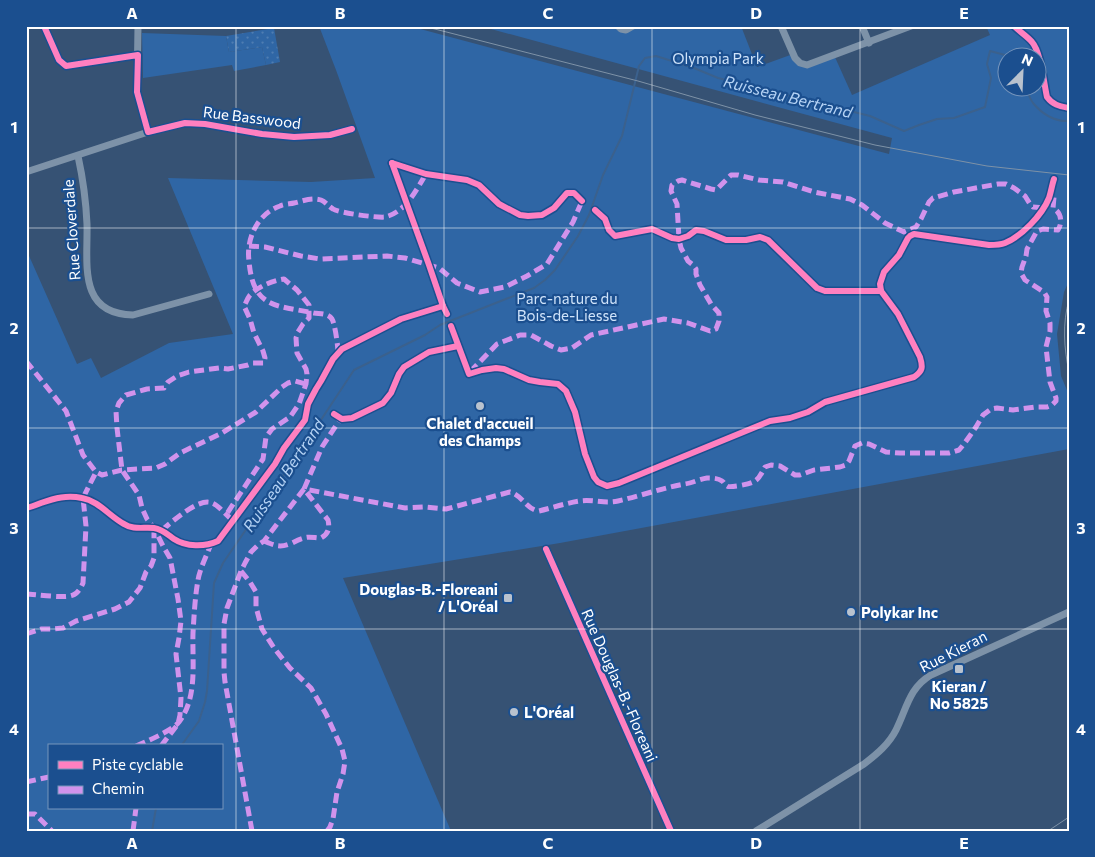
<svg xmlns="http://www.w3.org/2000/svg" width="1095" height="857" font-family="Commissioner,sans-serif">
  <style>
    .park { fill: #2f66a5; fill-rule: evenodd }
    .garden { fill: url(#garden-dots) }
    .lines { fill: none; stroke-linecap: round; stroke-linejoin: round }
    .stream { stroke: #3b618d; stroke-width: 2 }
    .minor { stroke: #7d92a8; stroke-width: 7 }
    .tram { stroke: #7e92a7; stroke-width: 1 }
    .quiet { stroke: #d193ec; stroke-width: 5; stroke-dasharray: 10 5; stroke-linecap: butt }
    .cycleway-casing { stroke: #1b4f8f; stroke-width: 9 }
    .cycleway { stroke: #ff80c0; stroke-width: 6 }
    .grid { fill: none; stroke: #fff; stroke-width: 1; stroke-opacity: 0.55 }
    .poi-dot { fill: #b9c2ce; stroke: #1b4f8f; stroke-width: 2 }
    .labels { text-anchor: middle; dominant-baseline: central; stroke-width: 4.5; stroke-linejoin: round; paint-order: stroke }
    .park-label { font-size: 15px; fill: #cfe3fa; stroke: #1b4f8f }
    .street-label { font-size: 15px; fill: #fff; stroke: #1b4f8f }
    .poi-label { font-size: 15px; font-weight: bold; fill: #fff; stroke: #1b4f8f }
    .water-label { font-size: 16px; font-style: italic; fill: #b5d3f5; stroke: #1b4f8f }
    .neatline { fill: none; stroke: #fff; stroke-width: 2 }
    .grid-label { font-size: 16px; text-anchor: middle; font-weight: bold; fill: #fff }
  </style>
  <defs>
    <pattern id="garden-dots" width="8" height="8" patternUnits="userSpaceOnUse" patternTransform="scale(1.25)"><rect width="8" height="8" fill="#2f66a5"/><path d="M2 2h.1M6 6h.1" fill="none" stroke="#4e7db2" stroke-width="1.8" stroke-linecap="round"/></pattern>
  </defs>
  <rect width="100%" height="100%" fill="#365274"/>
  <!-- park -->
  <g class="park">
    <path d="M 319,26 L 409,26 L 889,154 L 892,138 L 480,26 L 618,26 L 618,27 L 633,26 L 741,26 L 757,67 L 793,54 L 800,63 L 834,55 L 852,95 L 990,35 L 986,26 L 1069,26 L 1069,281 L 1064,292 L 1057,334 L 1061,376 L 1069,395 L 1069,449 L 560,543 L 343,578 L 451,831 L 26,831 L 26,249 L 77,364 L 91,358 L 101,378 L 169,343 L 233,334 L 168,178 L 311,182 L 375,178 L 336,70 ZM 1008,58 L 1038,58 L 1038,88 L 1008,88 ZM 49,746 L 221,746 L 221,808 L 49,808 Z"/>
    <path d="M 142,33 L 226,36 L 229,52 L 262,47 L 266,65 L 234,71 L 232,65 L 143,78 Z"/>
  </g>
  <!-- garden -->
  <path class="garden" d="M 274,28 L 280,62 L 266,65 L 262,47 L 229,52 L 226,36 Z"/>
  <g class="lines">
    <!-- stream -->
    <g class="stream">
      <path d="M 1026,88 C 1028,93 1030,99 1033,103 C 1042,114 1055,122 1069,121"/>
      <path d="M 181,746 L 199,721 L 205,702 L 207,691 L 214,583 L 223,563 L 305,444 L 354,370 L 425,335 L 440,325 L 534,288 L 545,280 L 555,270 L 578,236 L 589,215 L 603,175 L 622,136 L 639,66 L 645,58 L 656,56 L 694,68 L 718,78 L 870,116 L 904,131 L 919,125 L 937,119 L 954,118 L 985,107 L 991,78 L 987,64 L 990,51 L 1005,55 L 1008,59"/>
      <path d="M 152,831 L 156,808"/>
    </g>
    <!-- minor -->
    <g class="minor">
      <path d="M 44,26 L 59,60 L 66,66 L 138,55"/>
      <path d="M 138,26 L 137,92 L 148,132"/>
      <path d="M 618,26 L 621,29 L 626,30 L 633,26"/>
      <path d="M 781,26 L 795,58 L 800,63 L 807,65 L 911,26"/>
      <path d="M 862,26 L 869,43"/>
      <path d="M 78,156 C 83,179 86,201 87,224 C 88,263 77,314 133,315 L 209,294"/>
      <path d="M 26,172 L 148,132 L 185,123 L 205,124 L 262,134 L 294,137 L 330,135 L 352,129"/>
      <path d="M 546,549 L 671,831"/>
      <path d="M 756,831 L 864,764 C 877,754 889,744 896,730 C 907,708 909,688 931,675 L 1069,612"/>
    </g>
    <!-- tram -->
    <g class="tram">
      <path d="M 423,26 L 638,81 L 755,115 L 875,145 L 987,166 L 1069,175"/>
      <path d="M 1069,300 C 1062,324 1064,348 1069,372"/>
      <path d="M 1048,831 L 1069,817"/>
    </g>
    <!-- quiet -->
    <g class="quiet">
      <path d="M 249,246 L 265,247 L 301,256 L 320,259 L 387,256 L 405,258 L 439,268 L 457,283 L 480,292 L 505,287 L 527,276 L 547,264 L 573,222 L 582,201"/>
      <path d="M 338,353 C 338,346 335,324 332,319 C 328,313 321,314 314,313 C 276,305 253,309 249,261 C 246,239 257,214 280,206 C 284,204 290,204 294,203 C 303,201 312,197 321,200 C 326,202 328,206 333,209 C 339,213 378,218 385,217 C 406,212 416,190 426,174"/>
      <path d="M 26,361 L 66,411 L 83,455 L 96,472 L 102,475 L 122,470 L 156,468 L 165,464 L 180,453 L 222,433 L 256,412 L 282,387 L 288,383 L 295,381 L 309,385"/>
      <path d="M 470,372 L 497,344 L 520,335 L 531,335 L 551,346 L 561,350 L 572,348 L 591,335 L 664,319 L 688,323 L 710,331 L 716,329 L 719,321 L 719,313 L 711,304 L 700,285 L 696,274 L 696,269 L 693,265 L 688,261 L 681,248 L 679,239 L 677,204 L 671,191 L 672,185 L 678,181 L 682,180 L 711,189 L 716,190 L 731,175 L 738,175 L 759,180 L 783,182 L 814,192 L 850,199 L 862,205 L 885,223 L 904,232 L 916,227 L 921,219 L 929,202 L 933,198 L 954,192 L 998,184 L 1006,184 L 1014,188 L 1025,196 L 1030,204 L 1033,207 L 1047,208"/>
      <path d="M 162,530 C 172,522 199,497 212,503 C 218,505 224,513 230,518"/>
      <path d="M 264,541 C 276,546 280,548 292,543 C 296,541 300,539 304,538 C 309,536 315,538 321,538 C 328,534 330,529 328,520 L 304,489 L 322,447 L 339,421 L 342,419"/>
      <path d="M 241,571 L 250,582 L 256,592 L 256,607 L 262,629 L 274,648 L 290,668 L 311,688 L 326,714 L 342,749 L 345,761 L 343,774 L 337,792 L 333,819 L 330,827 L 327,831"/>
      <path d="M 26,594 C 36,594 64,599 73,595 C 77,594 81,588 83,583 L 86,526 L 83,498 L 96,472"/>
      <path d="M 26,634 L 41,629 L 53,629 L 63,628 L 76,621 L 115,609 L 129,602 L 140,588 L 146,572 L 151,566 L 154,558 L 154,531"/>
      <path d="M 136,746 C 146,742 173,730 179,722 C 198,697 192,662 193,633 C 194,616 195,597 198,580 C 200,568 207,555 211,544"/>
      <path d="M 161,746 L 178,724 L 180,715 L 181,698 L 176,654 L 179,638 L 181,621 L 178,599 L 170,558 L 163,546 L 154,528 L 147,519 L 142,508 L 139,495 L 122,470 L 117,428 L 116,411 L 119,403 L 126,395 L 147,389 L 164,388 L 168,382 L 177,376 L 189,372 L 219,368 L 228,369 L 248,365 L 253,363 L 264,363 L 265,358 L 263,351 L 254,333 L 250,319 L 244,306 C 246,303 247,299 250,295 C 259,286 272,281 284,279 L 297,290 L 309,305 L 309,318 L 303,324 L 298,332 L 296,338 L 297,353 L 306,369 L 307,374 L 306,384 L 299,404 L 290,417 L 272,429 L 266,437 L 263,459 L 226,515"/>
      <path d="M 26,782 L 49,777"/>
      <path d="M 26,814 L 35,814 L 52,831"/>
      <path d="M 133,831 L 136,808"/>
      <path d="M 252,831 L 225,682 L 224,672 L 224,624 L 227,608 L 241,571 L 245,563 L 251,552 L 258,545 L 264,541 L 304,489 L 405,508 L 425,507 L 446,509 L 510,492 C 522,495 527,510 539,511 C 552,508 566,503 580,501 C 592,499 605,504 618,501 C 640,496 662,488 685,484 C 692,483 700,479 707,478 C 712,478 718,478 722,481 C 725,483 724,485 727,486 C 730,488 750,484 753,482 C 759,480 762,472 765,467 L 771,465 L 780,466 L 795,475 L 800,475 L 814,470 L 840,467 L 846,465 L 849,461 L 855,446 L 862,443 L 869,444 L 886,452 L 900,453 L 949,453 L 959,450 L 964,444 L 969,437 L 976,427 L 983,415 L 991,409 L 997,408 L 1013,410 L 1035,407 L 1047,407 L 1052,405 L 1056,401 L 1056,398 L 1050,382 L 1047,356 L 1046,347 L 1050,331 L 1050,323 L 1046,311 L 1047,297 L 1044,292 L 1025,280 L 1021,273 L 1022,267 L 1026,256 L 1027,249 L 1037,231 L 1043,229 L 1058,230 C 1063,222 1061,212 1053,208 L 1054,197"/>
    </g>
    <defs>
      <g id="cycleway">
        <path d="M 44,26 L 59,60 L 66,66 L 138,55 L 137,92 L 148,132 L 185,123 L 205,124 L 262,134 L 294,137 L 330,135 L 352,129"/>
        <path d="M 1014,26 C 1020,32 1027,36 1032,42 C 1041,52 1044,84 1047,97 C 1053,105 1059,106 1069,108"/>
        <path d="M 392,163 L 426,174 L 467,180 L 479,185 L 499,204 L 520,215 L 528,216 L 542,215 L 554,208 L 567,193 L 574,193 L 582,201"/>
        <path d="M 392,163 L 429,265 L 443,306 L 447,314"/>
        <path d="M 595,210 L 605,219 L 609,230 L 615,236 L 652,229 L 672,238 L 679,239 L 688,236 L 696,230 L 704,231 L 726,240 L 746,240 L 760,237 L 768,240 L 817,288 L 825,291 L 881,291"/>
        <path d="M 451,326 L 469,374 L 482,370 L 496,368 L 504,369 L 529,380 L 540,382 L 558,384 L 566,391 L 575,412 L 585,454 L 594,477 L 598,482 L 607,486 L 619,483 L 770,421 L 790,418 L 808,412 L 825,402 L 914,377 C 923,371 923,367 920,357 L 898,314 L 881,291 L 880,284 L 884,272 L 899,255 L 908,238 L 910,236 L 914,234 L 989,245 C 995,245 1000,245 1005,243 C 1022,236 1042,215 1049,198 C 1051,192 1052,185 1054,179"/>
        <path d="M 334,414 L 342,419 L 352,418 L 383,403 L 391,393 L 399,374 L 404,367 L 429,352 L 458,346"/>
        <path d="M 26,508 C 31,507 36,505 41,503 C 55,498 67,495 82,498 C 99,501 109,516 124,524 C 133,530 143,527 154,528 C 162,529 167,534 174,539 C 186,547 205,547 218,541 L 275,464 L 284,448 L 305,420 L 308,404 L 316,389 L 321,381 L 333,359 L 342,349 L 401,319 L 443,306"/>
        <path d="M 546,549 L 671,831"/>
      </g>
    </defs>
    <!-- cycleway casing -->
    <use href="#cycleway" class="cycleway-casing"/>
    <!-- cycleway -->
    <use href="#cycleway" class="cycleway"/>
  </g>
  <!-- grid -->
  <path class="grid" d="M 236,26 L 236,831M 444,26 L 444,831M 652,26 L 652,831M 860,26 L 860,831M 26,228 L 1069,228M 26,428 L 1069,428M 26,629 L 1069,629"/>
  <!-- markers -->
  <g class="poi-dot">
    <circle cx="480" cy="406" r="5"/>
    <rect x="503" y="593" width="10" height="10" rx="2.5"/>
    <circle cx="851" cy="612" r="5"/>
    <rect x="954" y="664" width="10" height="10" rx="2.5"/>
    <circle cx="514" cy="712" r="5"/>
  </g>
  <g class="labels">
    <!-- park labels -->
    <g class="park-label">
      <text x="718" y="58">Olympia Park</text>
      <text x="567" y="298">Parc-nature du<tspan x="567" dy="17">Bois-de-Liesse</tspan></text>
    </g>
    <!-- street labels -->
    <g class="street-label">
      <text transform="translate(252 117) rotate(7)">Rue Basswood</text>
      <text transform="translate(71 230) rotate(-94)">Rue Cloverdale</text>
      <text transform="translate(953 651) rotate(-27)">Rue Kieran</text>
      <text transform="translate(620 685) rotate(66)">Rue Douglas-B.-Floreani</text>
    </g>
    <!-- poi labels -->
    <g class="poi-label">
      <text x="480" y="423">Chalet d'accueil<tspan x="480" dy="17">des Champs</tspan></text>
      <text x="498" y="589" text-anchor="end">Douglas-B.-Floreani<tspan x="498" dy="17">/ L'Oréal</tspan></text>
      <text x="861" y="612" text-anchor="start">Polykar Inc</text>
      <text x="959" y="686">Kieran /<tspan x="959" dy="17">No 5825</tspan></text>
      <text x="524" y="712" text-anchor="start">L'Oréal</text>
    </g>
    <!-- water labels -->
    <g class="water-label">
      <text transform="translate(788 96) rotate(14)">Ruisseau Bertrand</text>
      <text transform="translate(283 475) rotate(-56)">Ruisseau Bertrand</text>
    </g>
  </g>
  <!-- border -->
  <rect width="1095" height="857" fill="none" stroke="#1b4f8f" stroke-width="55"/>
  <!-- legend -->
  <rect x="48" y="744" width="175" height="65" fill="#1b4f8f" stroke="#7695bc"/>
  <rect x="58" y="761" width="25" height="8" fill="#ff80c0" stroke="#7695bc"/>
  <text x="92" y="770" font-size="15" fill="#ffffff">Piste cyclable</text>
  <rect x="58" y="786" width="25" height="8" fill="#d193ec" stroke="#7695bc"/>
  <text x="92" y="794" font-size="15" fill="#ffffff">Chemin</text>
  <!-- north arrow -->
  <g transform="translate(1022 72) rotate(24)"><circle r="24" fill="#1b4f8f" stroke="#7695bc"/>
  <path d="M0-4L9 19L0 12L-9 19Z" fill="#b9c2ce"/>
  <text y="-8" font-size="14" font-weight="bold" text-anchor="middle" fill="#ffffff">N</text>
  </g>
  <rect x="28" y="28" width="1040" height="802" class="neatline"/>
  <g class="grid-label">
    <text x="132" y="19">A</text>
    <text x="340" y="19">B</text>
    <text x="548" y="19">C</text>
    <text x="756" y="19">D</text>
    <text x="964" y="19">E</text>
    <text x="14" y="133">1</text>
    <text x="1081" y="133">1</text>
    <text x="14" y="334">2</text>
    <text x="1081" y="334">2</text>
    <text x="14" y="534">3</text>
    <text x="1081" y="534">3</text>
    <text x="14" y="735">4</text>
    <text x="1081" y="735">4</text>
    <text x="132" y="849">A</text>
    <text x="340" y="849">B</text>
    <text x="548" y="849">C</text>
    <text x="756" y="849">D</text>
    <text x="964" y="849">E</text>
  </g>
</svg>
